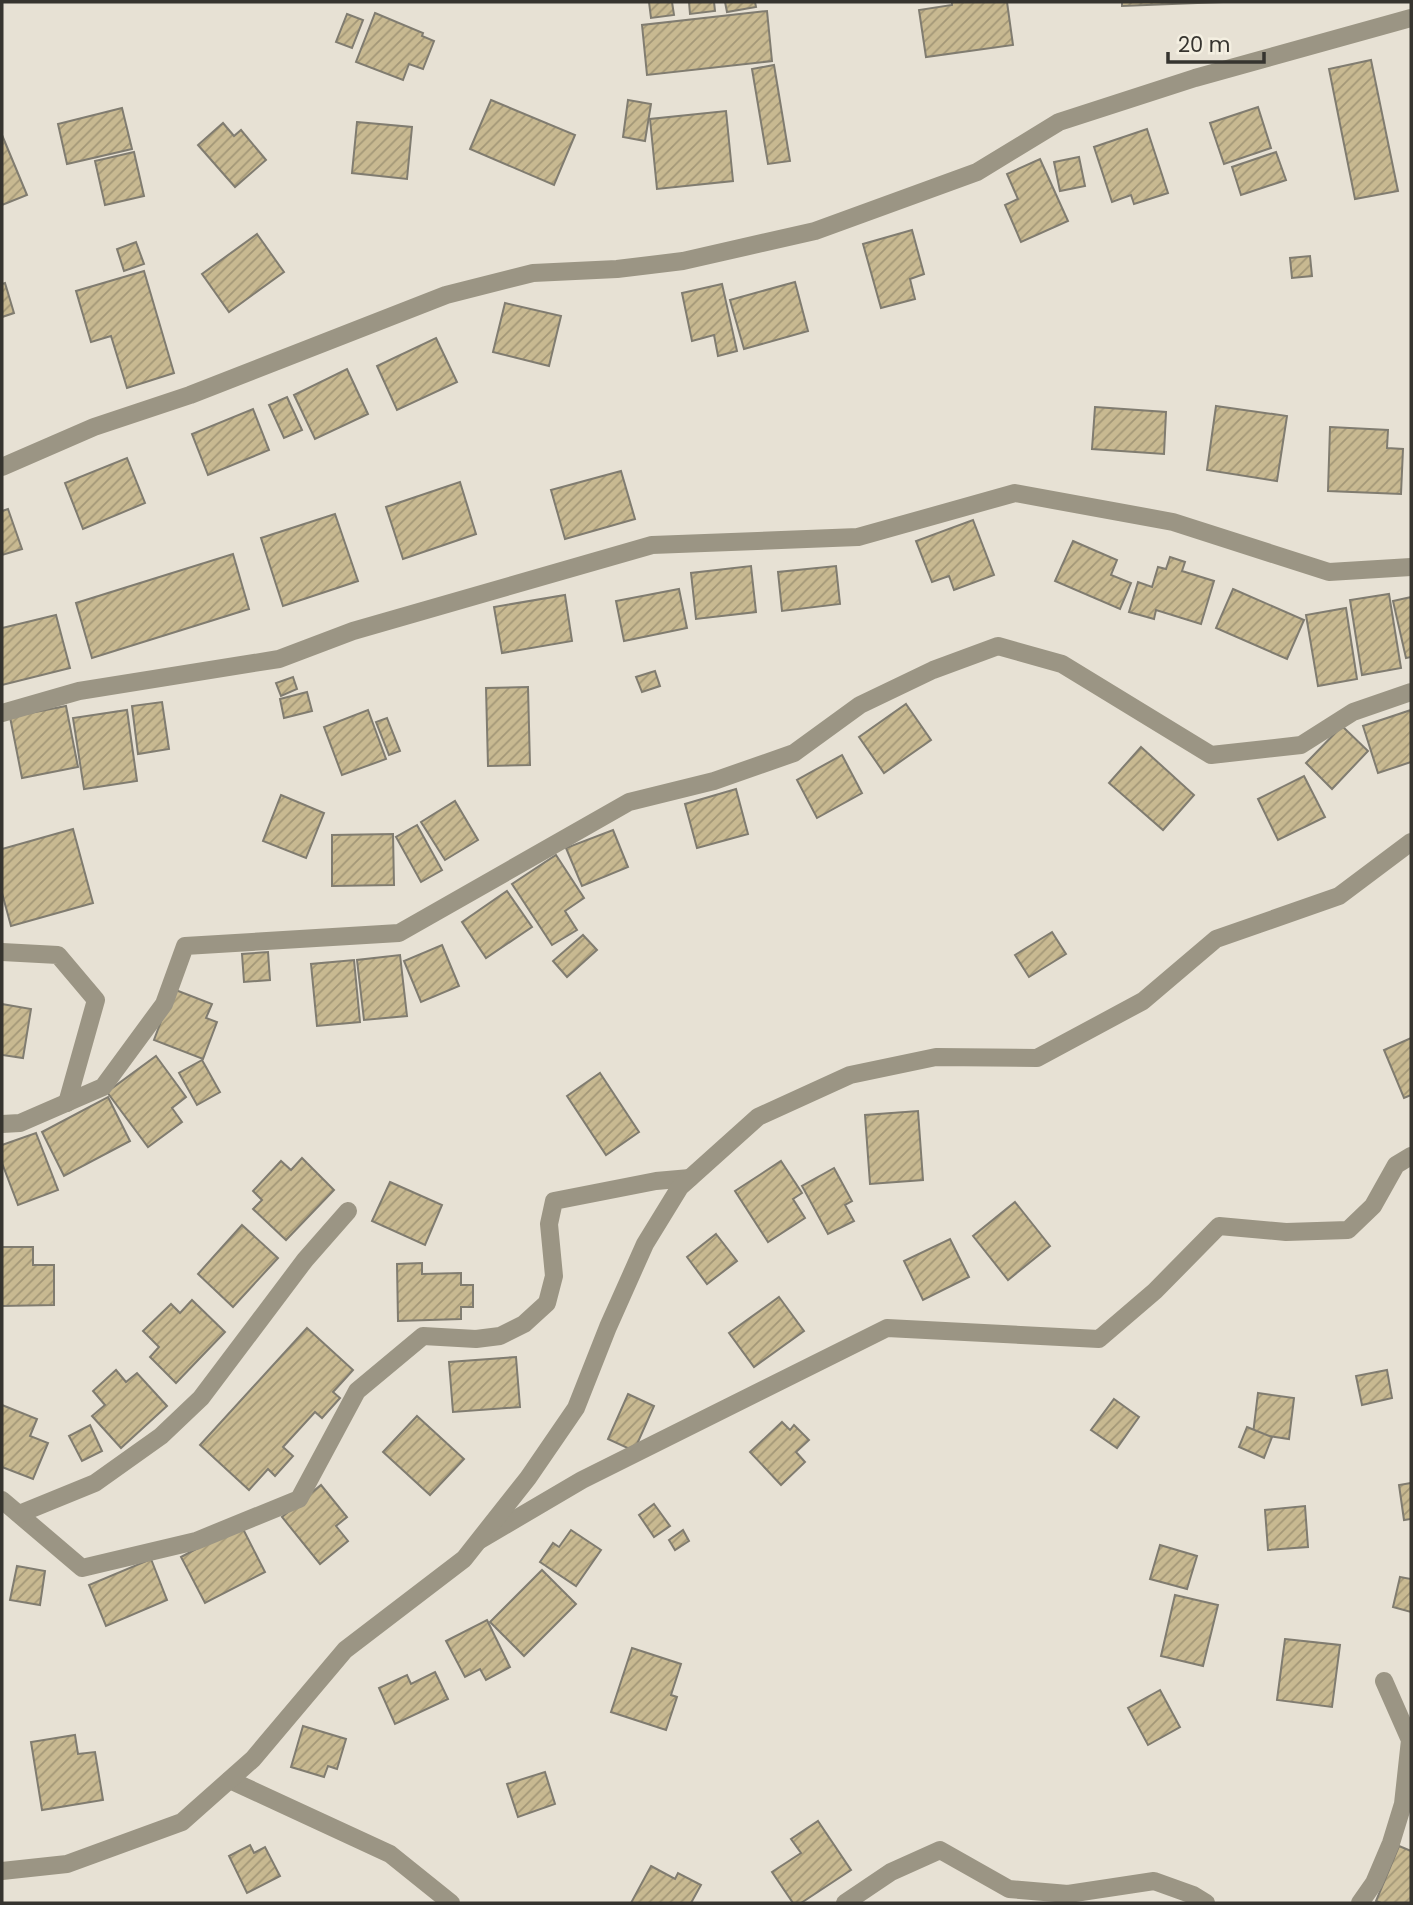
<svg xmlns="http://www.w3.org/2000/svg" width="1413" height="1905" font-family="Poppins,sans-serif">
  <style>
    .building { fill: url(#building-hatch); stroke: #807c70; stroke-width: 2 }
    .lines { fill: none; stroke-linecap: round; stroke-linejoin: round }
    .minor { stroke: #9b9584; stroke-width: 18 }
    .tertiary { stroke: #9b9584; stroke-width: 18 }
  </style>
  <defs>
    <pattern id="building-hatch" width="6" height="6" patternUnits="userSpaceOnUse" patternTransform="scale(1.75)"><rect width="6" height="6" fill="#c8b991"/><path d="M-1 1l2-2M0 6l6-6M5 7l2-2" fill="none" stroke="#a39777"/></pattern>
  </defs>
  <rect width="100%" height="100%" fill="#e7e1d4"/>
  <!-- building -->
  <g class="building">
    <path d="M 649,2 L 672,2 L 674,15 L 651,18 Z"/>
    <path d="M 689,2 L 714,2 L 715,11 L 690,14 Z"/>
    <path d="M 725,2 L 755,2 L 756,7 L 727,12 Z"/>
    <path d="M 952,2 L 1007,2 L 1013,45 L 926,57 L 919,10 L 952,5 Z"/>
    <path d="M 1122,2 L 1223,2 L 1122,6 Z"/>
    <path d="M 767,11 L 772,61 L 647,75 L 642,25 Z"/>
    <path d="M 375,13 L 423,33 L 422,36 L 434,41 L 423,69 L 409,64 L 403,80 L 356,62 Z"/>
    <path d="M 347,14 L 363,20 L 352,48 L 336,42 Z"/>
    <path d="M 1371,60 L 1398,191 L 1355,199 L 1329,69 Z"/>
    <path d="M 774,65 L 790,161 L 768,164 L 752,69 Z"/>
    <path d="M 491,100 L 575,135 L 554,185 L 470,149 Z"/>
    <path d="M 628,100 L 651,104 L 645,141 L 623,137 Z"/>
    <path d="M 1258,107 L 1271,148 L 1224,164 L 1210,123 Z"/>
    <path d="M 122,108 L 132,149 L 67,164 L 58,124 Z"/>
    <path d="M 726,111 L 733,181 L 657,189 L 650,119 Z"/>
    <path d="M 357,122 L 412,127 L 407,179 L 352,173 Z"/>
    <path d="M 223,123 L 234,136 L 241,130 L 266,160 L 235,187 L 198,145 Z"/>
    <path d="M 1147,129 L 1168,193 L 1134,204 L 1131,195 L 1112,202 L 1094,147 Z"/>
    <path d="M 2,135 L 27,195 L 2,205 Z"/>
    <path d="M 134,152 L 144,196 L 105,205 L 95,161 Z"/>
    <path d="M 1276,152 L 1286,180 L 1241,195 L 1232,167 Z"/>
    <path d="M 1079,157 L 1085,186 L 1060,191 L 1054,162 Z"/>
    <path d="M 1040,159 L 1068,221 L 1021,242 L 1005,205 L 1018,199 L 1007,174 Z"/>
    <path d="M 912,230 L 924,274 L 910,279 L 915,299 L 881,308 L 863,244 Z"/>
    <path d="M 257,234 L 284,272 L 229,312 L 202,274 Z"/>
    <path d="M 136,242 L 144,264 L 124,271 L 117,249 Z"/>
    <path d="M 1310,256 L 1312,276 L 1292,278 L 1290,258 Z"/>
    <path d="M 144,271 L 174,373 L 127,388 L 111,336 L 91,342 L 76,291 Z"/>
    <path d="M 795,282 L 808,331 L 744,349 L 730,300 Z"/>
    <path d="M 5,283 L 14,313 L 2,317 L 2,284 Z"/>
    <path d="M 722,284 L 737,351 L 718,356 L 714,335 L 692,341 L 682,293 Z"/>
    <path d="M 505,303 L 561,316 L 549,366 L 493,352 Z"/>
    <path d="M 436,338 L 457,382 L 397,410 L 377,366 Z"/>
    <path d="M 347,369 L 368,414 L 315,439 L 294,395 Z"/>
    <path d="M 287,397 L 302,430 L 284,438 L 269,405 Z"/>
    <path d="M 1216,406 L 1287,416 L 1277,481 L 1207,470 Z"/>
    <path d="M 1095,407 L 1166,412 L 1164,454 L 1092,449 Z"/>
    <path d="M 253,409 L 269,450 L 208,475 L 192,434 Z"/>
    <path d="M 1330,427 L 1388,430 L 1387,448 L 1403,449 L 1401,494 L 1328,491 Z"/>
    <path d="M 127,458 L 145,503 L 83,529 L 65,483 Z"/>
    <path d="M 621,471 L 635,519 L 565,539 L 551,490 Z"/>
    <path d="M 460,482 L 476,534 L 403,559 L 386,507 Z"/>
    <path d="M 8,509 L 22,549 L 2,555 L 2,511 Z"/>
    <path d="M 335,514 L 358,581 L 283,606 L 261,538 Z"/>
    <path d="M 973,520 L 994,575 L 954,590 L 949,576 L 932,582 L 916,541 Z"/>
    <path d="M 1073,541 L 1117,560 L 1111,575 L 1131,583 L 1120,609 L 1055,581 Z"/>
    <path d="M 233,554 L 249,609 L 92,658 L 76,603 Z"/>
    <path d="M 1170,557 L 1185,562 L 1182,571 L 1214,581 L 1201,624 L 1156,610 L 1154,619 L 1129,612 L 1138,582 L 1152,587 L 1158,567 L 1166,569 Z"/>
    <path d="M 751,566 L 756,612 L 696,619 L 691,573 Z"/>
    <path d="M 836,566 L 840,604 L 782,611 L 778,572 Z"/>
    <path d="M 679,589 L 687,628 L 624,641 L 616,601 Z"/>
    <path d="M 1233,589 L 1304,620 L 1287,659 L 1216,628 Z"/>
    <path d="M 1389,594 L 1401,668 L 1362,675 L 1350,600 Z"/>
    <path d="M 565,595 L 572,641 L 502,653 L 494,607 Z"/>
    <path d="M 1411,597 L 1411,657 L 1406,658 L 1393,601 Z"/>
    <path d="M 1346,608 L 1357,679 L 1318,686 L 1306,615 Z"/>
    <path d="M 56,615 L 70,668 L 2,685 L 2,628 Z"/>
    <path d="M 655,671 L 660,686 L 642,692 L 636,677 Z"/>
    <path d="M 293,677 L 297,689 L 281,696 L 276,683 Z"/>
    <path d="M 528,687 L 530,765 L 488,766 L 486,688 Z"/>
    <path d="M 307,692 L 312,711 L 284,718 L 280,699 Z"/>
    <path d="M 162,702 L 169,749 L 138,754 L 132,706 Z"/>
    <path d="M 906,704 L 931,740 L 884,773 L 859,737 Z"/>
    <path d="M 66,706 L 78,767 L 22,778 L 10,717 Z"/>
    <path d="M 127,710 L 137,781 L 84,789 L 73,718 Z"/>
    <path d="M 368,710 L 386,759 L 342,775 L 324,727 Z"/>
    <path d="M 1411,710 L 1411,762 L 1378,773 L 1363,726 Z"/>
    <path d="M 387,718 L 400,751 L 389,755 L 376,722 Z"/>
    <path d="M 1342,726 L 1368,751 L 1332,789 L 1306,763 Z"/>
    <path d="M 1141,747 L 1194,795 L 1163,830 L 1109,783 Z"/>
    <path d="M 842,755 L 862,793 L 817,818 L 797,780 Z"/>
    <path d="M 1304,776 L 1325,817 L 1278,840 L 1258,799 Z"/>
    <path d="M 736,789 L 748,834 L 697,848 L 685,804 Z"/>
    <path d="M 281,795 L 324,813 L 306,858 L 263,841 Z"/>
    <path d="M 455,801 L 478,840 L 445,860 L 421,822 Z"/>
    <path d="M 417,825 L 442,870 L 421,882 L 396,837 Z"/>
    <path d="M 73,829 L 93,903 L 11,926 L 2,893 L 2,849 Z"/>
    <path d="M 613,830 L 628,867 L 582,886 L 566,848 Z"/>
    <path d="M 393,834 L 394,885 L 332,886 L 332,835 Z"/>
    <path d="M 556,855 L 584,898 L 565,911 L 577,930 L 552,945 L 512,884 Z"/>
    <path d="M 507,891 L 532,927 L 486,958 L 462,922 Z"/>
    <path d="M 1052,932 L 1066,954 L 1029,977 L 1015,955 Z"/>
    <path d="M 583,935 L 597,950 L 567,977 L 553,961 Z"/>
    <path d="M 442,945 L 459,986 L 421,1002 L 404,961 Z"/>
    <path d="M 268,952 L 270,980 L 244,982 L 242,954 Z"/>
    <path d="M 400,955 L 407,1016 L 364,1020 L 357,960 Z"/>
    <path d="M 354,960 L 360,1022 L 317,1026 L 311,964 Z"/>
    <path d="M 173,989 L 212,1004 L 206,1018 L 217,1022 L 203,1059 L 154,1040 Z"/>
    <path d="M 2,1004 L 31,1009 L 23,1058 L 2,1055 Z"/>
    <path d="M 1411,1038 L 1411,1095 L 1404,1098 L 1384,1050 Z"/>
    <path d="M 156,1056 L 186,1097 L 172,1108 L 182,1122 L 148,1147 L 107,1092 Z"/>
    <path d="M 202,1060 L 220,1092 L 197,1105 L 179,1073 Z"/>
    <path d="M 600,1073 L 639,1132 L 606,1155 L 567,1096 Z"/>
    <path d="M 108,1097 L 130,1141 L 64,1176 L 42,1132 Z"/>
    <path d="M 918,1111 L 923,1180 L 870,1184 L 865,1115 Z"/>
    <path d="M 36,1133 L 58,1190 L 18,1205 L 2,1163 L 2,1145 Z"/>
    <path d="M 302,1158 L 334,1190 L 286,1240 L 253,1209 L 262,1200 L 253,1191 L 281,1161 L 291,1170 Z"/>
    <path d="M 781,1161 L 802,1193 L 793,1199 L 805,1218 L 768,1242 L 735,1191 Z"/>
    <path d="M 834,1168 L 852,1201 L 845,1205 L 854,1221 L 828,1234 L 802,1186 Z"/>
    <path d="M 390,1182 L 442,1205 L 425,1245 L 372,1221 Z"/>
    <path d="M 1015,1202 L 1050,1246 L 1008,1280 L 973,1236 Z"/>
    <path d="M 242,1225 L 278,1258 L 233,1307 L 198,1274 Z"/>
    <path d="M 716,1234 L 737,1261 L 707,1284 L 687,1257 Z"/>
    <path d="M 950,1239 L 969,1277 L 923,1300 L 904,1261 Z"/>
    <path d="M 2,1247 L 33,1247 L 33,1265 L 54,1265 L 54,1305 L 2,1306 Z"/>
    <path d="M 422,1263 L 422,1274 L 461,1273 L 461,1285 L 473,1285 L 473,1307 L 461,1307 L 461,1319 L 398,1321 L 397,1264 Z"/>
    <path d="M 779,1297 L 804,1331 L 754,1367 L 729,1333 Z"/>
    <path d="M 192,1300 L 225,1332 L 176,1383 L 150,1357 L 159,1347 L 143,1331 L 171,1304 L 180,1313 Z"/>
    <path d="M 307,1328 L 353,1370 L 333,1392 L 340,1398 L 322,1418 L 315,1412 L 283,1447 L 293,1456 L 275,1476 L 268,1469 L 249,1490 L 200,1445 Z"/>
    <path d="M 516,1357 L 520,1407 L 453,1412 L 449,1362 Z"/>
    <path d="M 116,1370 L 126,1382 L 137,1373 L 167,1406 L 121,1448 L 92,1416 L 105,1405 L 93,1391 Z"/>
    <path d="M 1387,1370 L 1392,1398 L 1362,1405 L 1356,1376 Z"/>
    <path d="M 1258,1393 L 1294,1398 L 1289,1439 L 1253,1434 Z"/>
    <path d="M 628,1394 L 654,1406 L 634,1451 L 608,1439 Z"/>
    <path d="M 1114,1399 L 1139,1417 L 1117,1448 L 1091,1430 Z"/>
    <path d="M 2,1405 L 37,1419 L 30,1436 L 48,1443 L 33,1479 L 2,1467 Z"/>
    <path d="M 417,1416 L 464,1459 L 430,1495 L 383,1452 Z"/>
    <path d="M 782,1422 L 790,1430 L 794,1425 L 809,1440 L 796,1452 L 805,1462 L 781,1485 L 750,1452 Z"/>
    <path d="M 90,1425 L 102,1451 L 82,1461 L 69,1436 Z"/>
    <path d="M 1247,1427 L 1272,1437 L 1264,1458 L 1239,1447 Z"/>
    <path d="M 1411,1483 L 1411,1519 L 1404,1520 L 1399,1485 Z"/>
    <path d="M 321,1485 L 347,1517 L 336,1526 L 348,1541 L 320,1564 L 282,1517 Z"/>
    <path d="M 654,1504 L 670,1526 L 654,1537 L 639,1515 Z"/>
    <path d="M 1305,1506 L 1308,1547 L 1268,1550 L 1265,1510 Z"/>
    <path d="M 241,1525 L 265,1572 L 205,1603 L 181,1557 Z"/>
    <path d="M 571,1530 L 601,1550 L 576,1586 L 540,1562 L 553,1543 L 559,1547 Z"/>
    <path d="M 683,1530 L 689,1541 L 675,1550 L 669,1540 Z"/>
    <path d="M 1160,1545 L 1197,1556 L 1187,1589 L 1150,1579 Z"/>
    <path d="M 151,1559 L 167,1600 L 106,1626 L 89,1585 Z"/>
    <path d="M 17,1566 L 45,1571 L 40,1605 L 10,1600 Z"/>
    <path d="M 542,1570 L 576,1604 L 524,1656 L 490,1622 Z"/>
    <path d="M 1400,1577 L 1411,1579 L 1411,1612 L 1393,1607 Z"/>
    <path d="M 1175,1595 L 1218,1605 L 1203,1666 L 1161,1656 Z"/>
    <path d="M 487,1620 L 510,1667 L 486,1680 L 480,1669 L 465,1677 L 446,1641 Z"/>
    <path d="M 1285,1639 L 1340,1645 L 1332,1707 L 1277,1700 Z"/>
    <path d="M 632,1648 L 681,1664 L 671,1695 L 677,1697 L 666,1730 L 611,1712 Z"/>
    <path d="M 435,1672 L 448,1699 L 395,1724 L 379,1688 L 407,1675 L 411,1684 Z"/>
    <path d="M 1160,1690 L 1180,1727 L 1148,1745 L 1128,1708 Z"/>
    <path d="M 303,1726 L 346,1739 L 337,1769 L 328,1766 L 324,1777 L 291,1767 Z"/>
    <path d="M 75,1735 L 78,1754 L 95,1752 L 103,1800 L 42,1810 L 31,1742 Z"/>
    <path d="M 545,1772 L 555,1804 L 518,1817 L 507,1784 Z"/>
    <path d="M 818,1821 L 851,1870 L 801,1903 L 793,1903 L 772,1872 L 801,1853 L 791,1839 Z"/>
    <path d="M 250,1845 L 254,1853 L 265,1847 L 280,1876 L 247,1893 L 229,1856 Z"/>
    <path d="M 1399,1846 L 1411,1851 L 1411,1903 L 1381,1903 L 1376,1901 Z"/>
    <path d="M 651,1866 L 675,1879 L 678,1873 L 701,1885 L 691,1903 L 631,1903 Z"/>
  </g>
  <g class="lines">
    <!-- minor -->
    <g class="minor">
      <path d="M 2,467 L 94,427 L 190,395 L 446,295 L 533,273 L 617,269 L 683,261 L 815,231 L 977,172 L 1059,122 L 1195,78 L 1411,18"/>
      <path d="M 2,713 L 79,691 L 279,659 L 353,631 L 652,545 L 858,537 L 1015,493 L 1173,522 L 1329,572 L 1411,567"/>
      <path d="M 2,952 L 58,955 L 96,1000 L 67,1103"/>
      <path d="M 2,1124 L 20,1123 L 103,1087 L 164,1004 L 185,946 L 399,933 L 629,802 L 714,781 L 794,753 L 860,705 L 933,670 L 998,646 L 1062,664 L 1211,755 L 1301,745 L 1353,712 L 1411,692"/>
      <path d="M 2,1500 L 82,1568 L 196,1541 L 299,1499 L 357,1391 L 423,1336 L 476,1339 L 500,1336 L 524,1324 L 547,1303 L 554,1276 L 549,1224 L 554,1201 L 656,1181 L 690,1178"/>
      <path d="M 19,1514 L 95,1483 L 161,1436 L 201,1398 L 305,1260 L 348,1211"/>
      <path d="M 480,1540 L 582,1480 L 887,1328 L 1099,1339 L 1155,1291 L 1219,1226 L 1286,1232 L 1348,1230 L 1373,1206 L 1396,1165 L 1411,1156"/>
      <path d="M 230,1780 L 390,1854 L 451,1903"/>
      <path d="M 845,1903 L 891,1872 L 940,1850 L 1009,1889 L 1068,1894 L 1154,1881 L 1193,1895 L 1206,1903"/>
      <path d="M 1360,1903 L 1374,1883 L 1391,1843 L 1403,1804 L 1410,1740 L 1384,1681"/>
    </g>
    <!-- tertiary -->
    <path class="tertiary" d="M 2,1871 L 67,1864 L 182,1822 L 253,1759 L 345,1650 L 464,1559 L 528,1478 L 576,1408 L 608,1327 L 645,1244 L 680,1187 L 758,1117 L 850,1075 L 936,1057 L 1037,1058 L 1143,1001 L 1216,939 L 1339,896 L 1411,842"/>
  </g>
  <!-- border -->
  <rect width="1413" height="1905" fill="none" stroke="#36342f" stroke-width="7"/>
  <!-- scale -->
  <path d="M1168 52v10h96v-10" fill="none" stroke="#36342f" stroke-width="3.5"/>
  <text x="1178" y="52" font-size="21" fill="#36342f" stroke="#f4efe1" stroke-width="5" paint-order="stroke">20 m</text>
</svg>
